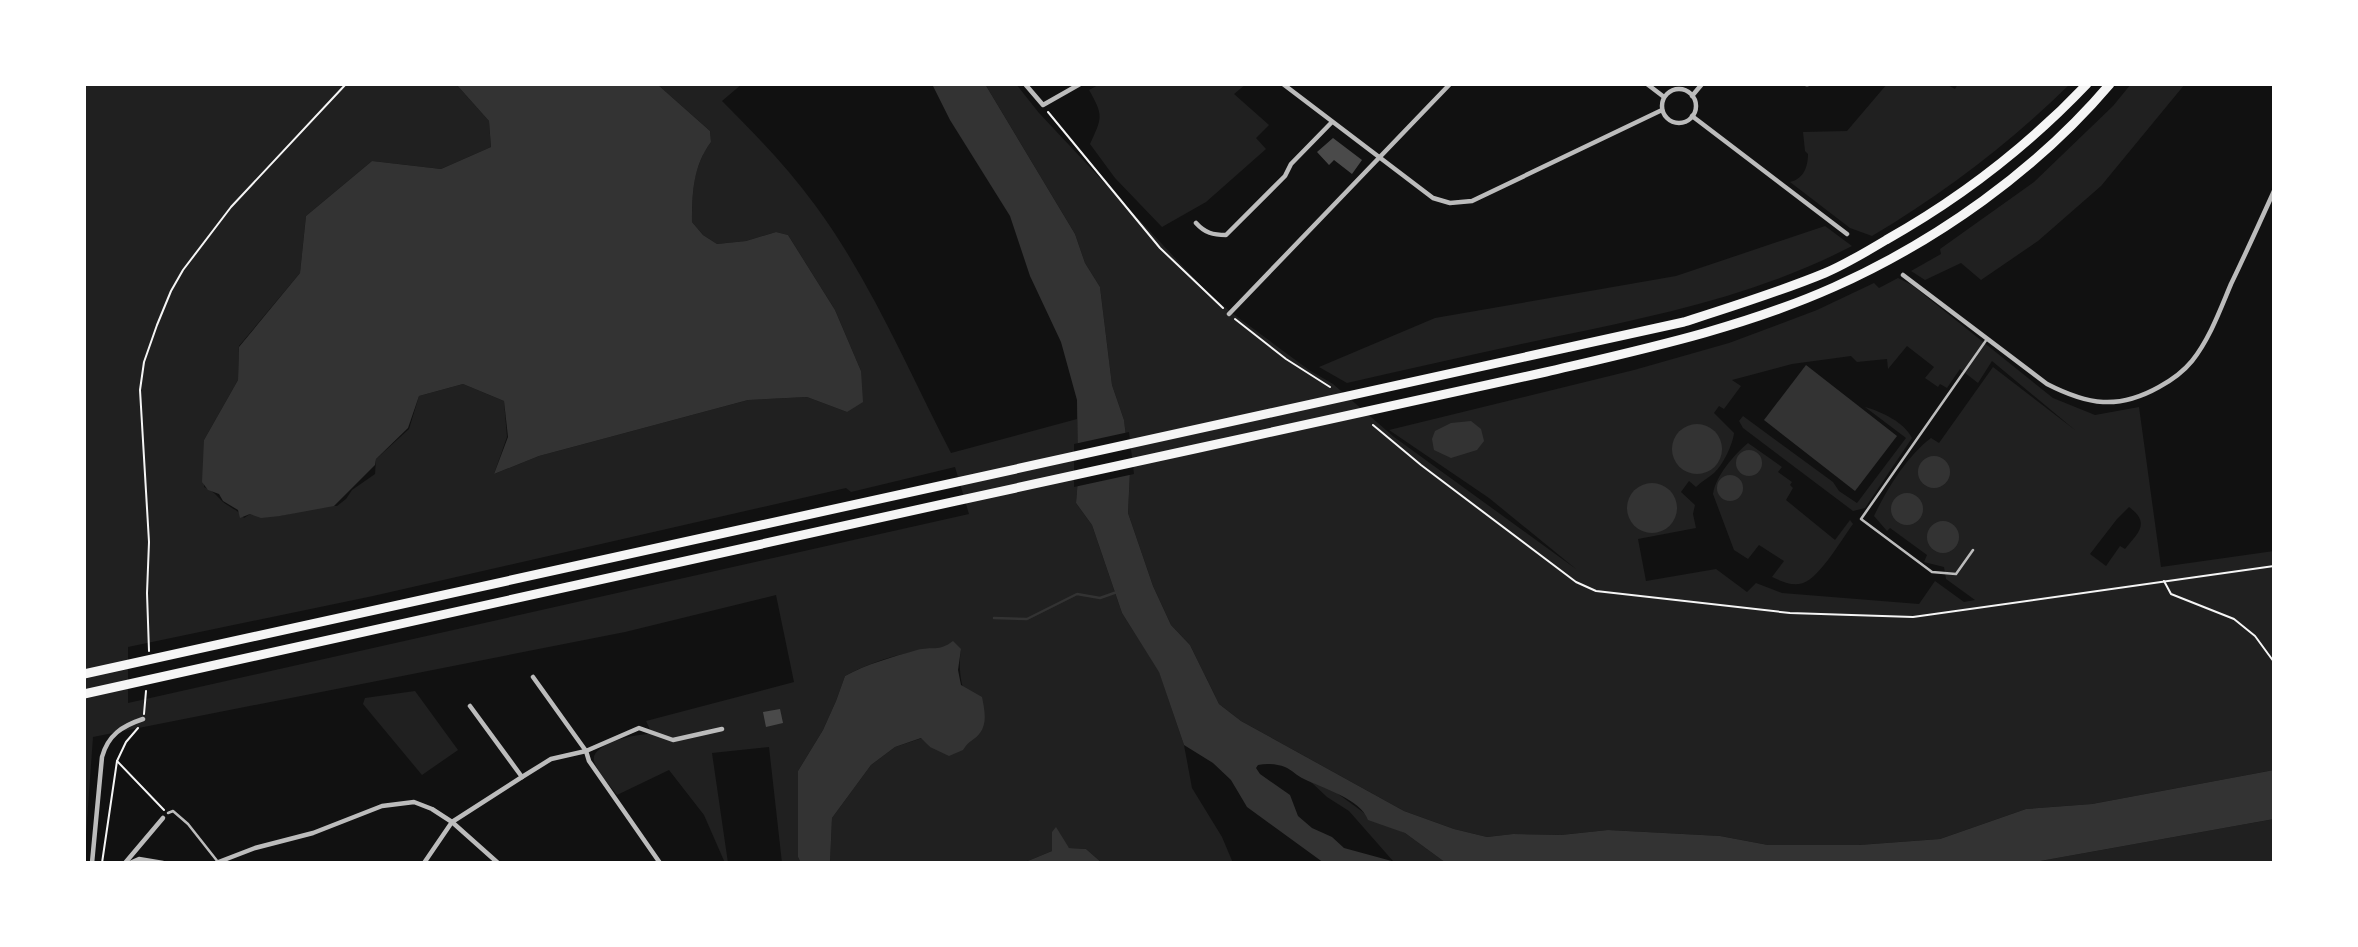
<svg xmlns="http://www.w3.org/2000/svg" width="2358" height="947" font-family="'Space Grotesk',sans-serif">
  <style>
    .green { fill: #202020; fill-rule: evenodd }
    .water { fill: #333 }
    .pier { fill: #111 }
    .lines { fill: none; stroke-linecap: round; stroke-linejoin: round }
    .stream { stroke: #333; stroke-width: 2.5 }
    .building { fill: #4a4a4a }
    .path { stroke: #f5f5f5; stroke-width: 2 }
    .service { stroke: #bcbcbc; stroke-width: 2.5 }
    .minor { stroke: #bcbcbc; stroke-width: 4.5 }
    .motorway { stroke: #f5f5f5; stroke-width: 9 }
  </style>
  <rect width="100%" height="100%" fill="#111"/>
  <!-- green -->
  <g class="green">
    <path d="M 84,84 L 456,84 L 489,121 L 491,147 L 441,169 L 372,161 L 306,216 L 300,273 L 239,346 L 238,380 L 204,440 L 204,487 C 219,494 218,500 229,506 C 236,511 239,511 244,518 L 250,514 L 280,516 L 325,506 L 337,506 L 346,499 L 352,490 L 375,474 L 376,459 L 409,429 L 419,396 L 463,384 L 504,401 L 507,437 L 494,474 L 539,456 L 748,400 L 807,397 L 847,412 L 861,371 L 835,310 L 788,235 L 776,232 L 746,241 L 717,244 L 703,235 L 692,222 C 692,192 693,166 711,142 L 710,131 L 657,84 L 742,84 L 722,101 C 755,134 787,167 815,205 C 871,281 908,370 951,453 L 1077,419 L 1078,479 L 1076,503 L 1092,525 L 1122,613 L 1159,671 L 1184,745 L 1192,788 L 1222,837 L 1233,863 L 1102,863 L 1086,849 L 1069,848 L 1052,832 L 1052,851 L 1023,863 L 830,863 L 832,818 L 871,765 L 895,747 L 922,738 L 930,747 L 968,741 L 980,733 C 968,702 956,684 961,649 C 920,647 880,657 845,676 L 836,701 L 823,730 L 798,771 L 798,857 L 801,863 L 782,863 L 769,747 L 712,753 L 728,863 L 725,863 L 704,815 L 669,770 L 617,795 C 610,785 597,772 594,761 C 590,743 639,733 652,734 L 646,721 L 794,682 L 776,595 L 625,632 L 93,737 L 84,863 ZM 955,467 L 969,514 L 128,703 L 128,647 L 373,596 L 846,488 L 851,492 Z"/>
    <path d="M 985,84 L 1016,84 L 1039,113 L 1207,292 L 1232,313 L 1309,370 L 1333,384 L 1394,437 L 1576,569 L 1489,498 L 1389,430 L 1634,370 L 1729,343 L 1817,310 L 1874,283 L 1879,288 L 1898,278 L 1912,285 L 2053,398 L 2095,415 L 2139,407 L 2161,567 L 2274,551 L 2274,770 L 2092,804 L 2026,809 L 1940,839 L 1859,845 L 1768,845 L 1720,836 L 1608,830 L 1561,835 L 1513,834 L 1487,837 L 1454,829 L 1404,811 L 1241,721 L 1219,704 L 1190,645 L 1171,625 L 1153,586 L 1128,513 L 1130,471 L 1124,420 L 1112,385 L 1100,287 L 1085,263 L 1075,234 ZM 1907,346 L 1934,367 L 1925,378 L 1938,387 L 1940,384 L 1947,388 L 1960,369 L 1978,383 L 1992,361 L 2075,430 L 1993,367 L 1939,443 L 1931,438 C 1907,456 1887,489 1874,516 L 1887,531 L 1890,528 L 1927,555 L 1924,562 L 1944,567 L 1946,579 L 1975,600 L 1964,602 L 1935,581 L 1919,604 L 1782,593 L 1756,583 L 1747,592 L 1716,569 L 1646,581 L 1638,539 L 1696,528 L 1693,514 L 1695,505 L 1681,492 L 1689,481 L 1696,487 C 1702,481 1708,478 1714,473 C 1723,465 1733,444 1734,433 L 1714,413 L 1719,406 L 1724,409 L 1741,386 L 1732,380 L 1792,364 L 1851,356 L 1857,362 L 1887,359 L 1888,369 ZM 2129,507 C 2151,523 2138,533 2125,549 L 2120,546 L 2106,566 L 2090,554 L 2117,519 Z"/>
    <path d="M 1100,84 L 1246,84 L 1234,94 L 1269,125 L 1256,138 L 1266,149 L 1206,202 L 1162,227 L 1115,178 L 1090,144 C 1102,118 1104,116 1089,90 Z"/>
    <path d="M 1887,84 L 1946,84 L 1955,89 L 1958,84 L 2070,84 C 2010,143 1944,193 1872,236 L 1850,228 L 1790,182 C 1804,179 1808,166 1808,154 L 1805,151 L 1803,132 L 1847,131 Z"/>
    <path d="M 2131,84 L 2185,84 L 2101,186 L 2038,241 L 1981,280 L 1961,263 L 1925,280 L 1911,271 L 1941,254 L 1940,249 L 2034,182 L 2113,106 Z"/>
    <path d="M 1825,226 L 1852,246 C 1760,294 1660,315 1559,336 C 1488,351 1418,367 1347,383 L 1319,367 L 1435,318 L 1676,276 Z"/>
    <path d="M 1865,407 C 1882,412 1904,422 1912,438 L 1865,508 L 1853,511 L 1743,428 L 1739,421 L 1743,416 L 1833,482 L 1839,491 L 1857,503 L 1906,438 Z"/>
    <path d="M 1748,443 L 1782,467 L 1778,472 L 1792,482 L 1790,485 L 1793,488 L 1786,500 L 1835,540 L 1850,520 L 1853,524 C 1841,540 1817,583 1799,584 C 1789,585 1781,581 1772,577 L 1784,561 L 1759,545 L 1748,559 L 1734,550 L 1713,494 C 1716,475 1734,455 1748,443 Z"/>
    <path d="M 415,691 L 458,750 L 422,775 L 363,704 L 365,698 Z"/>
    <path d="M 1310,781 L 1334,791 L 1367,815 L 1405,833 L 1446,863 L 1393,861 L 1349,811 L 1327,797 Z"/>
    <path d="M 2274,819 L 2274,863 L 2029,863 Z"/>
  </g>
  <!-- water -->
  <g class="water">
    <path d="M 456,84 L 657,84 L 710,131 L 711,142 C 693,166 692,193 692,222 L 703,235 L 717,244 L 746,241 L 776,232 L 788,235 L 835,310 L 861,371 L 863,402 L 847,412 L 807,397 L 748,400 L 539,456 L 494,474 L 508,437 L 504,401 L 463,384 L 419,396 L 408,428 L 376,459 L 375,465 L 334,506 L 280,516 L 261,518 L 250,514 L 240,518 L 238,510 L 223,501 L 219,494 L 208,490 L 202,482 L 204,440 L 238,380 L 239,347 L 300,273 L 306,216 L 372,161 L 441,169 L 491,147 L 489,121 Z"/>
    <path d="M 932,84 L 985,84 L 1075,234 L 1085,263 L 1100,287 L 1112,385 L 1124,420 L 1130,471 L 1128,513 L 1153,586 L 1171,625 L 1190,645 L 1219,704 L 1241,721 L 1404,811 L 1454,829 L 1487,837 L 1513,834 L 1561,835 L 1608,830 L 1720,836 L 1768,845 L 1859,845 L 1940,839 L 2026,809 L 2092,804 L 2274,770 L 2274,819 L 2029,863 L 1446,863 L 1405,833 L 1368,820 C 1361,799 1322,788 1304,779 C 1297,776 1292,770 1285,767 C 1277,764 1267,763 1258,765 L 1256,768 L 1260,774 L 1290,795 L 1298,816 L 1312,828 L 1332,837 L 1344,848 L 1399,863 L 1324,863 L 1247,807 L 1231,780 L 1213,763 L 1184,745 L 1159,672 L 1122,613 L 1092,525 L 1076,503 L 1078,479 L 1077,400 L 1061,342 L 1030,276 L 1010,216 L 950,120 Z"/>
    <path d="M 1806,365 L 1897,436 L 1855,491 L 1764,420 Z"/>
    <path d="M 1471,421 L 1481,429 L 1484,441 L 1477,450 L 1451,458 L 1434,450 L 1432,439 L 1435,431 L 1451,423 Z"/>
    <circle cx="1697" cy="449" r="25"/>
    <circle cx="1749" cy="463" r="13"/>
    <circle cx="1934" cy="472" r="16"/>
    <circle cx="1730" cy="488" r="13"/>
    <circle cx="1652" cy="508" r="25"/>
    <circle cx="1907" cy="509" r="16"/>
    <circle cx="1943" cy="537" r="16"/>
    <path d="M 953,641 L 961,649 L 958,670 L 961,685 L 982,697 C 984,708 988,722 980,733 C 975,740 969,740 963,750 L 949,756 L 930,747 L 921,738 L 895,747 L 871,765 L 832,818 L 830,863 L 801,863 L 798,857 L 798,771 L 823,730 L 836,701 L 845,676 C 867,664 892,657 917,650 C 932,646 939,652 953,641 Z"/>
    <path d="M 1056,827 L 1069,848 L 1086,849 L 1102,863 L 1023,863 L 1052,851 L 1052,832 Z"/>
  </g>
  <!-- pier -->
  <path class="pier" d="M 1129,432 L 1134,474 L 1074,487 L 1074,444 Z"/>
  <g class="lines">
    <!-- stream -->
    <path class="stream" d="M 994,618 L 1027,619 L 1077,594 L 1100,598 L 1117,592"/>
  </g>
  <!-- building -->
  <g class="building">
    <path d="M 1333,138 L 1362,160 L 1352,174 L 1334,160 L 1329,165 L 1317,152 Z"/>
    <path d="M 780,709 L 783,723 L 766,727 L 763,712 Z"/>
  </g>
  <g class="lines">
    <!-- path -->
    <g class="path">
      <path d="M 1048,112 L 1160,248 L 1223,308"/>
      <path d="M 1235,319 L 1286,359 L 1330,387"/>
      <path d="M 1373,425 L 1421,465 L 1576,582 L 1596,591 L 1790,613 L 1913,617 L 2274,566"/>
      <path d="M 2164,581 L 2171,594 L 2234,619 L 2255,636 L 2274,662"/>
      <path d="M 149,651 L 147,593 L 149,542 L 140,390 L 144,362 L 157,325 L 171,291 L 183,270 L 231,207 L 346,84"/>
      <path d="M 144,714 L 146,691"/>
      <path d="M 117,761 L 164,810"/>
      <path d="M 102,863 L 117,761 L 126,742 L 138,728"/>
    </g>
    <!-- service -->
    <g class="service">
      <path d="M 1973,550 L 1956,574 L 1932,572 L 1861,519 L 1987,339"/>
      <path d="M 168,813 L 173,811 L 188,824 L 218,862"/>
    </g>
    <!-- minor -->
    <g class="minor">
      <path d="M 1025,84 L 1043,105 L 1080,84"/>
      <path d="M 1283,84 L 1433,198 L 1450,203 L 1472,201 L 1662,110"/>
      <path d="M 1647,84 L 1664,97"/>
      <path d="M 1806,84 L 1808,84"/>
      <circle cx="1679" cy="106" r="17"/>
      <path d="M 1692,96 L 1702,84"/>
      <path d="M 1692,116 L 1847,234"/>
      <path d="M 1196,223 C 1205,233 1213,235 1226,235 L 1285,176 L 1291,164 L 1332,122"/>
      <path d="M 1903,275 L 2047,384 C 2088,405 2118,410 2159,387 C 2172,380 2183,372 2192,361 C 2210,338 2220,310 2231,284 C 2246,253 2260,222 2274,191"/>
      <path d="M 1229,314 L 1450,84"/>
      <path d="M 533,677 L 586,751 L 589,761 L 660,863"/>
      <path d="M 470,706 L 522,777"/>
      <path d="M 92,863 L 102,757 C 108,735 122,726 143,719"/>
      <path d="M 125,863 L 163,818"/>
      <path d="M 130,863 L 139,859 L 163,863"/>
      <path d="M 216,863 L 255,848 L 313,833 L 382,806 L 414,802 L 432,809 L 452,822 L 498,863"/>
      <path d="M 424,863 L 452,822 L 522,777 L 551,759 L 586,751 L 639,728 L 673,740 L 722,729"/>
    </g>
    <!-- motorway -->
    <g class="motorway">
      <path d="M 84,674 L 1684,322 C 1731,307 1779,292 1825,273 C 1846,264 1866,252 1886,240 C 1961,198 2028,146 2087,84"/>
      <path d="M 84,694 C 455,611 827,529 1199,448 C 1314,423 1430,398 1546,372 C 1644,349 1742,328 1834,287 C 1937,241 2037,170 2110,84"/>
    </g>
  </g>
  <!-- border -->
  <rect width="2358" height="947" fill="none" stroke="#ffffff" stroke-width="172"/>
</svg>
